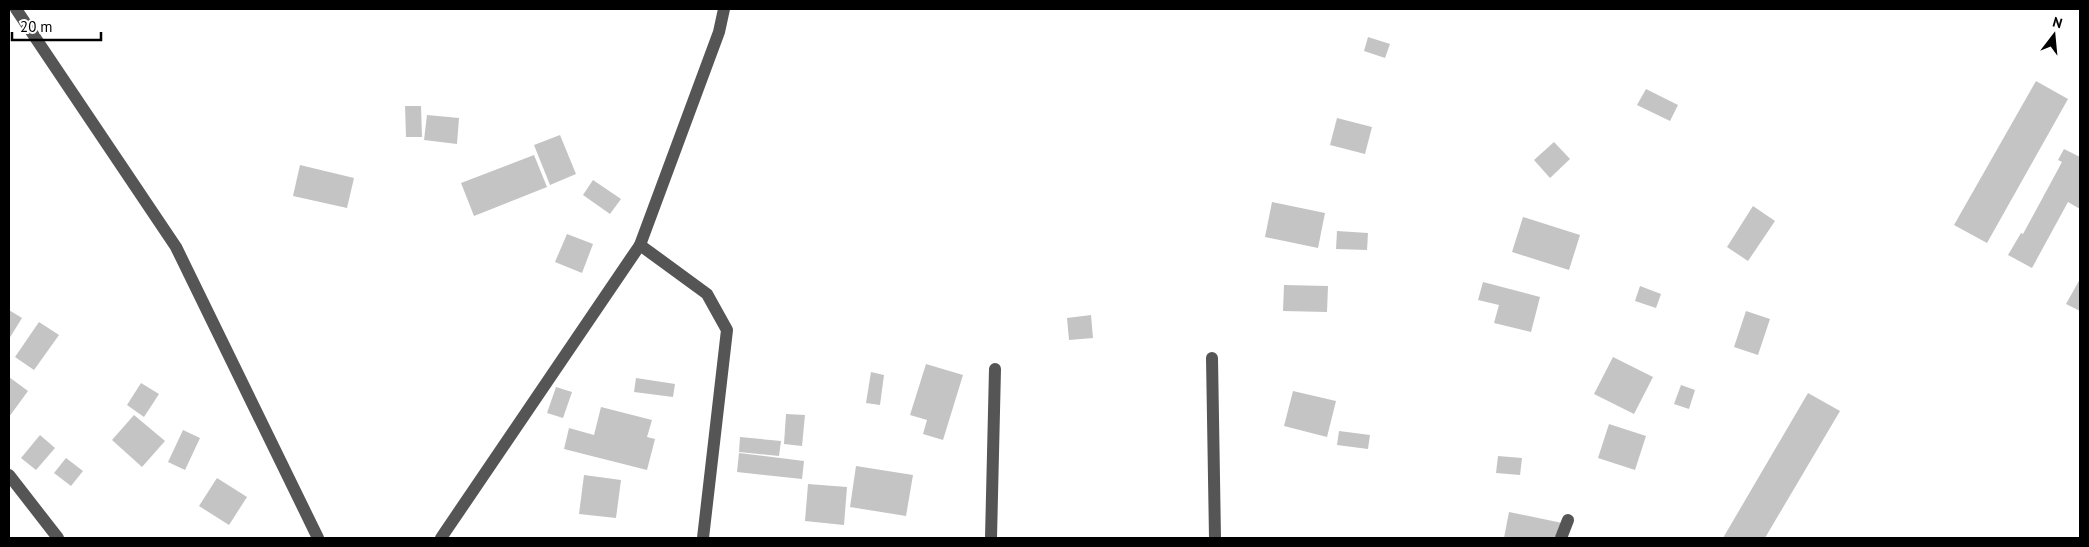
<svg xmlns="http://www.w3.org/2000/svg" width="2089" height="547" font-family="'PT Sans',sans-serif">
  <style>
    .building { fill: #c4c4c4 }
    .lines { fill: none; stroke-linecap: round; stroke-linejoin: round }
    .minor { stroke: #555; stroke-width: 12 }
  </style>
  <rect width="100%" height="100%" fill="#fff"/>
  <!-- building -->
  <g class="building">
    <path d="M 1368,37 L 1390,44 L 1385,58 L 1364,51 Z"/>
    <path d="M 2036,81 L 2068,99 L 1987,243 L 1954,225 Z"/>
    <path d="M 1646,89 L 1678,105 L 1670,121 L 1637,105 Z"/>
    <path d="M 405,106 L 421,106 L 422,137 L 406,137 Z"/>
    <path d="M 427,115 L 459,118 L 457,144 L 424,140 Z"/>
    <path d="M 1337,118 L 1372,127 L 1365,154 L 1330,145 Z"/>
    <path d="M 560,135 L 576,174 L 550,185 L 534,145 Z"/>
    <path d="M 1554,142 L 1570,159 L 1550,178 L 1534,160 Z"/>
    <path d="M 2064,149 L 2080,157 L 2080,209 L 2068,202 L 2032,268 L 2008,255 L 2021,233 L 2023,234 L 2062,162 L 2058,160 Z"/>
    <path d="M 534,155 L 547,187 L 474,216 L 461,183 Z"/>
    <path d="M 300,165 L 354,178 L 347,208 L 293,196 Z"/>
    <path d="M 593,180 L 621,199 L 610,214 L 583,195 Z"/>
    <path d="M 1272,202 L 1325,213 L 1318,248 L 1265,237 Z"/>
    <path d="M 1753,206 L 1775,221 L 1748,261 L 1727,247 Z"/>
    <path d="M 1523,217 L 1580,235 L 1569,270 L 1512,252 Z"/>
    <path d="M 1337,231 L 1368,233 L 1367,250 L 1336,249 Z"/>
    <path d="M 567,234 L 593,244 L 582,273 L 555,262 Z"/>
    <path d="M 2080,279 L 2080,311 L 2066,304 Z"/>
    <path d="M 1483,282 L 1540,297 L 1531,332 L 1494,323 L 1499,305 L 1478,300 Z"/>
    <path d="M 1284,285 L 1328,286 L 1327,312 L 1283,311 Z"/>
    <path d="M 1640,286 L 1661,294 L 1656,308 L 1635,301 Z"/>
    <path d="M 9,310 L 22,318 L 9,339 Z"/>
    <path d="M 1746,311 L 1770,319 L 1758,355 L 1734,347 Z"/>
    <path d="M 1091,315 L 1093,338 L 1069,340 L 1067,318 Z"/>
    <path d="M 39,322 L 59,335 L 34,370 L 15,357 Z"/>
    <path d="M 1613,357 L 1653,377 L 1634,414 L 1594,394 Z"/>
    <path d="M 926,364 L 963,375 L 943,440 L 923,434 L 927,420 L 910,415 Z"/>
    <path d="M 871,372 L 884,375 L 880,405 L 866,403 Z"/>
    <path d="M 9,377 L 28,391 L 9,417 Z"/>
    <path d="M 636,378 L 675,384 L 673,397 L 634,392 Z"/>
    <path d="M 141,383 L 159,394 L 144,417 L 127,405 Z"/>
    <path d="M 1681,385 L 1695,390 L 1689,409 L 1674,404 Z"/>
    <path d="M 556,387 L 572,392 L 563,418 L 547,413 Z"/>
    <path d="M 1293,391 L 1336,401 L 1327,437 L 1284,426 Z"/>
    <path d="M 1808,393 L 1840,411 L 1765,538 L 1723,538 Z"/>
    <path d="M 601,407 L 652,420 L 647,437 L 655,439 L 647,470 L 564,449 L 569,428 L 594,435 Z"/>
    <path d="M 786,414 L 805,415 L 802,446 L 784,444 Z"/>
    <path d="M 134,415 L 165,441 L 142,467 L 112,440 Z"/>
    <path d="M 1609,424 L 1646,436 L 1635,470 L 1598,458 Z"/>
    <path d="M 183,430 L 200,438 L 185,470 L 168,462 Z"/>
    <path d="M 1339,431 L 1370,435 L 1368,449 L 1337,445 Z"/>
    <path d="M 40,435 L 55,448 L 36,470 L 21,458 Z"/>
    <path d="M 740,437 L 781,441 L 779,456 L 739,452 Z"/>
    <path d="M 739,453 L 804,461 L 802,479 L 737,472 Z"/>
    <path d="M 1498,456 L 1522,458 L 1520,475 L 1496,473 Z"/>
    <path d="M 66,458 L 83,471 L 71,486 L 54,473 Z"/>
    <path d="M 856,466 L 913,475 L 906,516 L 850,507 Z"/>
    <path d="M 584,475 L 621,480 L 616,518 L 579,514 Z"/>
    <path d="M 217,478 L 247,497 L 229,525 L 199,506 Z"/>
    <path d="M 808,484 L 847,487 L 844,525 L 805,521 Z"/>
    <path d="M 1509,512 L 1567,524 L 1564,538 L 1504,538 Z"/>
  </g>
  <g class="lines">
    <!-- minor -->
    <g class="minor">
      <path d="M 16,9 L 176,247 L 318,538"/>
      <path d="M 640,245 L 707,294 L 727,330 L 703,538"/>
      <path d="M 1212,358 L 1215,538"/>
      <path d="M 9,475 L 58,538"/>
      <path d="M 441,538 L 640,245 L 719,32 L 724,9"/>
      <path d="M 991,538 L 995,369"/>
      <path d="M 1561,538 L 1568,520"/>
    </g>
  </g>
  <!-- border -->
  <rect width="2089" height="547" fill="none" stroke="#000000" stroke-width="20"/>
  <!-- north arrow -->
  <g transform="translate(2054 35) rotate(16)" stroke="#ffffff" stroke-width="4" paint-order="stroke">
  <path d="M0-4L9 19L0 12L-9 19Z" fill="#000000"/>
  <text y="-8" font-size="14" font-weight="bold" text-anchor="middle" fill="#000000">N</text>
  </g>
  <!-- scale -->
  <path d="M12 32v8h89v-8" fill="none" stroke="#000000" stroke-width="2.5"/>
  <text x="20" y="32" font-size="15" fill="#000000" stroke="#ffffff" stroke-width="4" paint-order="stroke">20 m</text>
</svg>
